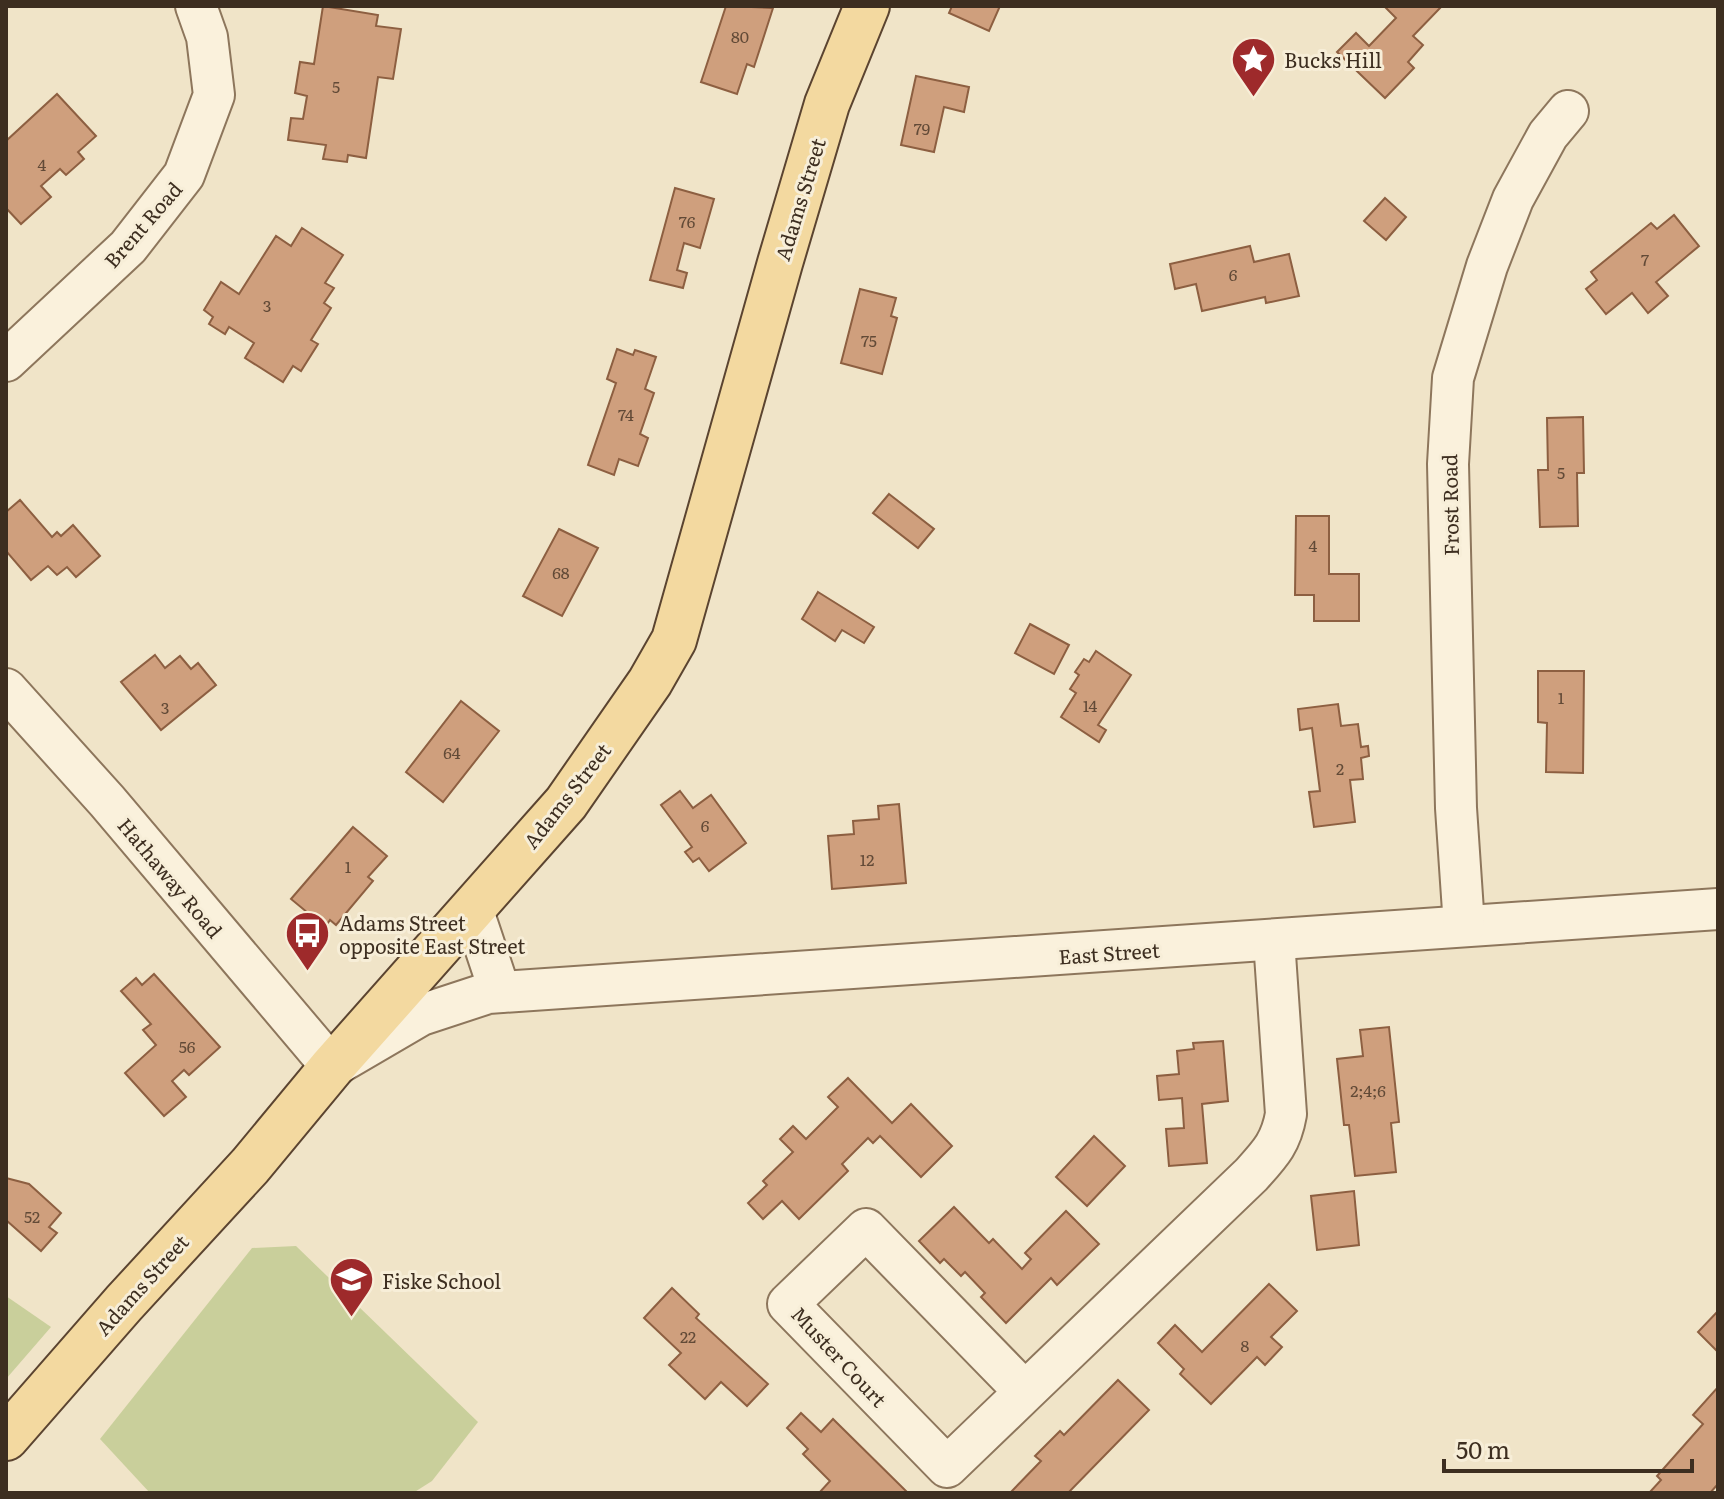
<svg xmlns="http://www.w3.org/2000/svg" width="1724" height="1499" font-family="Literata,serif">
  <style>
    .green { fill: #c9cf9b }
    .building { fill: #cf9f7d; stroke: #8d5f41; stroke-width: 2 }
    .lines { fill: none; stroke-linecap: round; stroke-linejoin: round }
    .minor-casing { stroke: #8d765c; stroke-width: 44 }
    .major-casing { stroke: #5b4430; stroke-width: 48 }
    .minor { stroke: #faf1dc; stroke-width: 40 }
    .major { stroke: #f3d9a0; stroke-width: 44 }
    .labels { text-anchor: middle; dominant-baseline: central; stroke-width: 6; stroke-linejoin: round; paint-order: stroke }
    .number-label { font-size: 16px; fill: #624a37 }
    .poi-label { font-size: 20px; fill: #3d2e20; stroke: #f7eed8; text-anchor: start }
    .street-label { font-size: 20px; fill: #3d2e20; stroke: #f7eed8 }
  </style>
  <rect width="100%" height="100%" fill="#f0e4c8"/>
  <!-- green -->
  <g class="green">
    <path d="M 296,1246 L 478,1422 L 432,1481 L 413,1493 L 150,1493 L 100,1439 L 252,1248 Z"/>
    <path d="M 6,1296 L 51,1327 L 6,1379 Z"/>
  </g>
  <!-- building -->
  <g class="building">
    <path d="M 323,6 L 378,15 L 376,26 L 401,29 L 393,79 L 378,77 L 366,158 L 348,155 L 347,162 L 323,159 L 326,145 L 288,140 L 291,118 L 303,119 L 307,96 L 295,93 L 300,62 L 314,64 Z"/>
    <path d="M 726,6 L 773,8 L 754,67 L 747,64 L 737,94 L 701,82 Z"/>
    <path d="M 952,6 L 1000,6 L 989,31 L 949,13 Z"/>
    <path d="M 1384,6 L 1442,6 L 1413,36 L 1423,45 L 1408,62 L 1414,68 L 1385,98 L 1337,52 L 1356,33 L 1369,46 L 1396,18 Z"/>
    <path d="M 916,76 L 969,87 L 964,112 L 944,107 L 934,152 L 901,145 Z"/>
    <path d="M 57,94 L 96,136 L 78,152 L 84,159 L 66,175 L 60,169 L 41,186 L 51,197 L 21,224 L 6,208 L 6,139 L 7,140 Z"/>
    <path d="M 675,188 L 714,199 L 700,248 L 684,243 L 677,270 L 687,273 L 683,288 L 650,280 Z"/>
    <path d="M 1385,198 L 1406,217 L 1386,240 L 1364,221 Z"/>
    <path d="M 1674,215 L 1699,246 L 1656,282 L 1668,296 L 1648,313 L 1632,293 L 1606,314 L 1586,289 L 1597,280 L 1591,272 L 1651,223 L 1657,229 Z"/>
    <path d="M 302,228 L 343,255 L 325,283 L 334,288 L 324,303 L 331,308 L 311,340 L 318,344 L 301,371 L 293,366 L 283,382 L 245,358 L 254,343 L 229,327 L 225,334 L 209,324 L 213,317 L 204,310 L 221,282 L 239,294 L 276,236 L 291,246 Z"/>
    <path d="M 1250,246 L 1254,262 L 1289,254 L 1299,296 L 1266,303 L 1265,297 L 1202,311 L 1196,284 L 1175,289 L 1170,264 Z"/>
    <path d="M 860,289 L 896,298 L 891,316 L 897,318 L 882,374 L 841,363 Z"/>
    <path d="M 617,349 L 633,355 L 635,350 L 656,357 L 645,389 L 654,393 L 640,434 L 648,438 L 638,466 L 619,459 L 614,475 L 588,465 L 616,383 L 607,379 Z"/>
    <path d="M 1583,417 L 1584,473 L 1577,473 L 1578,526 L 1540,527 L 1538,470 L 1548,470 L 1547,418 Z"/>
    <path d="M 889,494 L 934,529 L 918,548 L 873,513 Z"/>
    <path d="M 20,500 L 52,537 L 57,532 L 61,536 L 73,525 L 100,556 L 76,577 L 67,567 L 57,575 L 48,566 L 31,580 L 6,551 L 6,512 Z"/>
    <path d="M 1296,516 L 1329,516 L 1329,574 L 1359,574 L 1359,621 L 1314,621 L 1314,595 L 1295,595 Z"/>
    <path d="M 559,529 L 598,548 L 562,616 L 523,596 Z"/>
    <path d="M 818,592 L 874,627 L 864,643 L 842,630 L 835,641 L 802,619 Z"/>
    <path d="M 1030,624 L 1069,645 L 1054,674 L 1015,653 Z"/>
    <path d="M 1096,651 L 1131,675 L 1098,725 L 1106,730 L 1099,742 L 1061,717 L 1076,693 L 1070,689 L 1079,675 L 1075,672 L 1084,659 L 1089,662 Z"/>
    <path d="M 155,655 L 165,668 L 180,656 L 191,669 L 198,663 L 216,685 L 161,730 L 121,682 Z"/>
    <path d="M 1538,671 L 1584,671 L 1583,773 L 1546,772 L 1547,723 L 1538,722 Z"/>
    <path d="M 461,701 L 499,731 L 443,802 L 406,772 Z"/>
    <path d="M 1338,704 L 1341,726 L 1358,724 L 1361,747 L 1368,746 L 1369,756 L 1361,758 L 1363,779 L 1350,780 L 1355,822 L 1314,827 L 1309,792 L 1320,791 L 1312,728 L 1300,730 L 1298,709 Z"/>
    <path d="M 680,791 L 693,808 L 711,795 L 746,843 L 709,871 L 699,858 L 693,862 L 685,852 L 692,847 L 661,805 Z"/>
    <path d="M 899,804 L 906,883 L 832,889 L 828,836 L 854,834 L 853,821 L 879,819 L 878,806 Z"/>
    <path d="M 353,827 L 387,856 L 368,877 L 373,881 L 336,925 L 330,920 L 325,927 L 291,899 Z"/>
    <path d="M 154,974 L 220,1047 L 189,1075 L 184,1070 L 172,1081 L 186,1097 L 164,1116 L 125,1073 L 156,1045 L 143,1030 L 151,1024 L 121,991 L 136,978 L 142,985 Z"/>
    <path d="M 1389,1027 L 1399,1122 L 1391,1123 L 1396,1172 L 1355,1176 L 1349,1125 L 1344,1125 L 1337,1059 L 1363,1056 L 1360,1030 Z"/>
    <path d="M 1223,1041 L 1228,1101 L 1202,1104 L 1207,1163 L 1169,1166 L 1166,1129 L 1184,1128 L 1182,1098 L 1159,1100 L 1157,1076 L 1179,1074 L 1177,1051 L 1194,1049 L 1193,1043 Z"/>
    <path d="M 848,1078 L 892,1123 L 911,1104 L 952,1146 L 921,1177 L 880,1136 L 873,1143 L 868,1138 L 842,1164 L 848,1171 L 799,1219 L 782,1201 L 763,1219 L 748,1203 L 767,1185 L 763,1181 L 793,1152 L 780,1139 L 793,1126 L 806,1139 L 838,1107 L 828,1097 Z"/>
    <path d="M 1094,1136 L 1125,1166 L 1087,1206 L 1056,1177 Z"/>
    <path d="M 6,1178 L 29,1184 L 61,1213 L 49,1227 L 57,1233 L 41,1251 L 6,1220 Z"/>
    <path d="M 1354,1191 L 1359,1245 L 1317,1250 L 1311,1196 Z"/>
    <path d="M 954,1207 L 989,1243 L 993,1239 L 1022,1269 L 1031,1259 L 1025,1253 L 1066,1211 L 1099,1244 L 1057,1285 L 1051,1278 L 1006,1323 L 981,1297 L 985,1293 L 965,1272 L 961,1276 L 944,1259 L 940,1263 L 919,1241 Z"/>
    <path d="M 1269,1284 L 1297,1311 L 1271,1337 L 1282,1347 L 1265,1365 L 1257,1357 L 1211,1404 L 1180,1374 L 1184,1369 L 1158,1343 L 1175,1325 L 1202,1352 Z"/>
    <path d="M 672,1288 L 699,1314 L 696,1318 L 768,1384 L 747,1406 L 721,1382 L 705,1399 L 669,1365 L 681,1353 L 644,1318 Z"/>
    <path d="M 1718,1311 L 1718,1352 L 1698,1332 Z"/>
    <path d="M 1118,1380 L 1149,1410 L 1068,1493 L 1010,1493 L 1041,1461 L 1035,1456 L 1060,1431 L 1064,1435 Z"/>
    <path d="M 1718,1387 L 1718,1484 L 1710,1493 L 1649,1493 L 1661,1480 L 1657,1476 L 1703,1424 L 1693,1415 Z"/>
    <path d="M 801,1413 L 821,1432 L 833,1419 L 908,1493 L 819,1493 L 830,1481 L 803,1454 L 808,1449 L 787,1428 Z"/>
  </g>
  <g class="lines">
    <defs>
      <g id="minor">
        <path d="M 6,361 L 128,247 L 184,175 L 214,95 L 207,37 L 196,6"/>
        <path d="M 6,689 L 107,801 L 332,1067 L 421,1015 L 488,993 L 1718,909"/>
        <path d="M 472,908 L 500,992"/>
        <path d="M 1464,926 L 1456,808 L 1448,464 L 1453,378 L 1487,266 L 1513,199 L 1548,135 L 1568,111"/>
        <path d="M 1025,1392 L 947,1467 L 788,1304 L 866,1229 L 1025,1392 L 1251,1175 C 1270,1154 1281,1143 1286,1114 L 1274,940"/>
      </g>
      <path id="major" d="M 6,1438 L 124,1303 L 250,1166 L 332,1067 L 566,803 L 650,682 L 674,640 L 780,263 L 827,104 L 867,6"/>
    </defs>
    <!-- minor casing -->
    <use href="#minor" class="minor-casing"/>
    <!-- major casing -->
    <use href="#major" class="major-casing"/>
    <!-- minor -->
    <use href="#minor" class="minor"/>
    <!-- major -->
    <use href="#major" class="major"/>
  </g>
  <!-- icons -->
  <defs>
    <symbol id="sight-pin" viewBox="-11 -11 22 30"><path d="M0 17L-7.5 6A9.5 9.5 0 1 1 7.5 6Z" fill="#9e2a2b" stroke="#f7eed8"/><path d="M0-6L1.8-2.2L6-1.7L2.9 1.2L3.7 5.4L0 3.3L-3.7 5.4L-2.9 1.2L-6-1.7L-1.8-2.2Z" fill="#fff"/></symbol>
    <symbol id="bus-pin" viewBox="-11 -11 22 30"><path d="M0 17L-7.5 6A9.5 9.5 0 1 1 7.5 6Z" fill="#9e2a2b" stroke="#f7eed8"/><path d="M-5-6H5V4H4V6H2V4H-2V6H-4V4H-5ZM-3.5-4V0h7V-4ZM-3.5 1.2v1.5H-2V1.2ZM2 1.2v1.5H3.5V1.2Z" fill="#fff"/></symbol>
    <symbol id="school-pin" viewBox="-11 -11 22 30"><path d="M0 17L-7.5 6A9.5 9.5 0 1 1 7.5 6Z" fill="#9e2a2b" stroke="#f7eed8"/><path d="M0-5L7-2L0 1L-7-2ZM-4 1L0 2.5L4 1V4Q0 6-4 4Z" fill="#fff"/></symbol>
  </defs>
  <g fill-rule="evenodd">
    <use href="#sight-pin" x="1228" y="34" width="51" height="69"/>
    <use href="#bus-pin" x="282" y="908" width="51" height="69"/>
    <use href="#school-pin" x="326" y="1254" width="51" height="69"/>
  </g>
  <g class="labels">
    <!-- number labels -->
    <g class="number-label">
      <text x="740" y="36">80</text>
      <text x="336" y="86">5</text>
      <text x="922" y="128">79</text>
      <text x="42" y="164">4</text>
      <text x="687" y="221">76</text>
      <text x="1645" y="259">7</text>
      <text x="1233" y="274">6</text>
      <text x="267" y="305">3</text>
      <text x="869" y="340">75</text>
      <text x="626" y="414">74</text>
      <text x="1561" y="472">5</text>
      <text x="1313" y="545">4</text>
      <text x="561" y="572">68</text>
      <text x="1561" y="697">1</text>
      <text x="1090" y="705">14</text>
      <text x="165" y="707">3</text>
      <text x="452" y="752">64</text>
      <text x="1340" y="768">2</text>
      <text x="705" y="825">6</text>
      <text x="867" y="859">12</text>
      <text x="348" y="866">1</text>
      <text x="187" y="1046">56</text>
      <text x="1368" y="1090">2;4;6</text>
      <text x="32" y="1216">52</text>
      <text x="688" y="1336">22</text>
      <text x="1245" y="1345">8</text>
    </g>
    <!-- poi labels -->
    <g class="poi-label">
      <text x="1284" y="59">Bucks Hill</text>
      <text x="339" y="922">Adams Street<tspan x="339" dy="23">opposite East Street</tspan></text>
      <text x="382" y="1280">Fiske School</text>
    </g>
    <!-- street labels -->
    <g class="street-label">
      <text transform="translate(799 199) rotate(-73)">Adams Street</text>
      <text transform="translate(142 224) rotate(-49)">Brent Road</text>
      <text transform="translate(1449 505) rotate(-91)">Frost Road</text>
      <text transform="translate(566 795) rotate(-52)">Adams Street</text>
      <text transform="translate(171 877) rotate(50)">Hathaway Road</text>
      <text transform="translate(1109 952) rotate(-4)">East Street</text>
      <text transform="translate(141 1284) rotate(-48)">Adams Street</text>
      <text transform="translate(840 1356) rotate(47)">Muster Court</text>
    </g>
  </g>
  <!-- border -->
  <rect width="1724" height="1499" fill="none" stroke="#3d2e20" stroke-width="16"/>
  <!-- scale -->
  <path d="M1444 1459v12h248v-12" fill="none" stroke="#3d2e20" stroke-width="4"/>
  <text x="1456" y="1459" font-size="24" fill="#3d2e20" stroke="#f7eed8" stroke-width="6" paint-order="stroke">50 m</text>
</svg>
